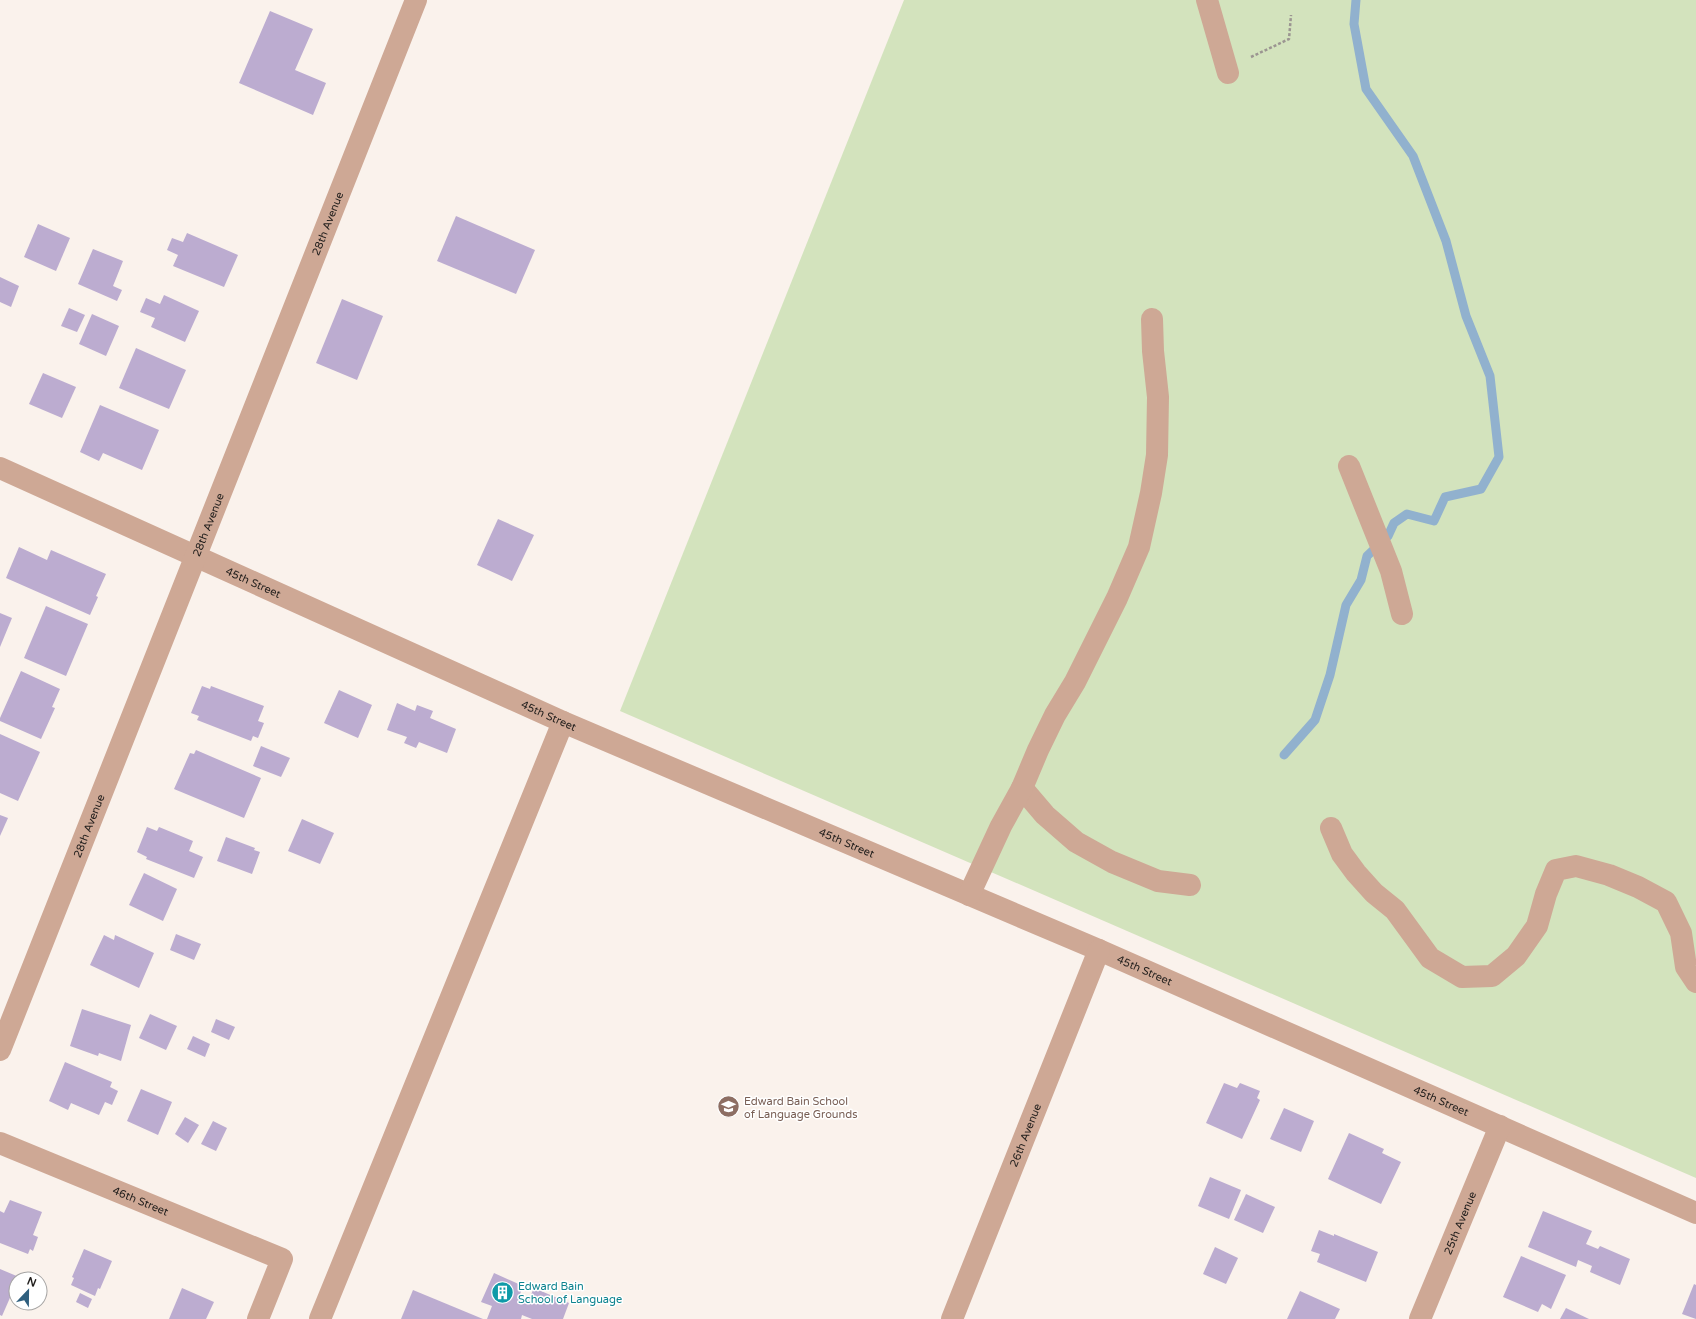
<svg xmlns="http://www.w3.org/2000/svg" width="1696" height="1319" font-family="'Varela Round',sans-serif">
  <style>
    .green { fill: #d3e3bd }
    .lines { fill: none; stroke-linecap: round; stroke-linejoin: round }
    .stream { stroke: #91b1ce; stroke-width: 9 }
    .building { fill: #bcacd0 }
    .path { stroke: #9b9591; stroke-width: 2.5; stroke-dasharray: 3 2; stroke-linecap: butt }
    .minor { stroke: #cea895; stroke-width: 22 }
    .labels { text-anchor: middle; dominant-baseline: central; stroke-width: 3; stroke-linejoin: round; paint-order: stroke }
    .street-label { font-size: 11px; fill: #211e1c; stroke: #fff }
    .education-label { font-size: 11px; fill: #785e54; stroke: #fff; text-anchor: start }
    .culture-label { font-size: 11px; fill: #0d838f; stroke: #fff; text-anchor: start }
  </style>
  <rect width="100%" height="100%" fill="#faf2ec"/>
  <!-- green -->
  <path class="green" d="M 904,0 L 1696,0 L 1696,1178 L 620,711 Z"/>
  <g class="lines">
    <!-- stream -->
    <path class="stream" d="M 1284,755 L 1315,720 L 1330,675 L 1346,605 L 1361,580 L 1367,556 L 1388,536 L 1394,523 L 1407,514 L 1434,521 L 1445,497 L 1481,489 L 1499,457 L 1490,376 L 1466,316 L 1446,241 L 1413,156 L 1366,89 L 1354,24 L 1356,0"/>
  </g>
  <!-- building -->
  <g class="building">
    <path d="M 270,11 L 313,29 L 295,70 L 326,83 L 313,115 L 239,83 Z"/>
    <path d="M 456,216 L 535,250 L 516,294 L 437,261 Z"/>
    <path d="M 38,224 L 70,238 L 56,271 L 24,257 Z"/>
    <path d="M 187,233 L 238,255 L 224,287 L 173,266 L 178,255 L 167,250 L 172,238 L 183,242 Z"/>
    <path d="M 93,249 L 123,261 L 113,286 L 122,290 L 117,301 L 78,284 Z"/>
    <path d="M 0,277 L 19,286 L 11,307 L 0,302 Z"/>
    <path d="M 164,295 L 199,311 L 185,342 L 151,327 L 155,318 L 140,312 L 146,298 L 160,304 Z"/>
    <path d="M 342,299 L 383,316 L 357,380 L 316,363 Z"/>
    <path d="M 69,308 L 85,315 L 77,332 L 61,326 Z"/>
    <path d="M 92,314 L 119,326 L 106,356 L 79,344 Z"/>
    <path d="M 136,348 L 186,370 L 169,409 L 119,388 Z"/>
    <path d="M 43,373 L 76,387 L 62,418 L 29,404 Z"/>
    <path d="M 100,405 L 159,430 L 142,470 L 103,453 L 99,461 L 80,452 Z"/>
    <path d="M 498,519 L 534,535 L 512,581 L 477,565 Z"/>
    <path d="M 19,547 L 47,560 L 51,550 L 106,574 L 96,596 L 98,597 L 90,615 L 6,578 Z"/>
    <path d="M 46,606 L 88,624 L 66,676 L 24,658 Z"/>
    <path d="M 0,613 L 12,618 L 0,647 Z"/>
    <path d="M 21,671 L 60,689 L 52,707 L 55,708 L 41,739 L 0,721 L 0,718 Z"/>
    <path d="M 202,686 L 210,689 L 211,686 L 264,706 L 258,721 L 264,723 L 258,738 L 253,736 L 251,741 L 197,720 L 199,716 L 191,713 Z"/>
    <path d="M 339,690 L 372,705 L 358,738 L 324,723 Z"/>
    <path d="M 397,703 L 415,711 L 417,705 L 433,711 L 430,718 L 456,729 L 447,753 L 419,742 L 416,748 L 404,743 L 407,737 L 387,730 Z"/>
    <path d="M 0,734 L 40,752 L 18,801 L 0,793 Z"/>
    <path d="M 261,746 L 290,758 L 281,777 L 253,766 Z"/>
    <path d="M 196,750 L 261,778 L 244,818 L 174,789 L 190,753 L 194,754 Z"/>
    <path d="M 0,815 L 8,818 L 0,836 Z"/>
    <path d="M 302,819 L 334,833 L 320,864 L 288,851 Z"/>
    <path d="M 147,827 L 157,831 L 159,827 L 193,841 L 189,851 L 203,857 L 194,878 L 146,859 L 147,857 L 137,852 Z"/>
    <path d="M 226,837 L 255,848 L 254,850 L 260,852 L 252,874 L 217,861 Z"/>
    <path d="M 144,873 L 177,889 L 163,921 L 129,905 Z"/>
    <path d="M 176,934 L 201,944 L 194,960 L 170,950 Z"/>
    <path d="M 104,935 L 114,940 L 115,935 L 154,953 L 139,988 L 90,965 Z"/>
    <path d="M 82,1009 L 131,1025 L 121,1061 L 99,1053 L 98,1056 L 70,1046 Z"/>
    <path d="M 150,1014 L 177,1026 L 166,1050 L 139,1038 Z"/>
    <path d="M 216,1019 L 235,1027 L 229,1040 L 211,1032 Z"/>
    <path d="M 193,1036 L 210,1044 L 205,1057 L 187,1049 Z"/>
    <path d="M 65,1062 L 112,1082 L 110,1087 L 118,1091 L 112,1105 L 105,1102 L 99,1115 L 71,1103 L 68,1110 L 49,1101 Z"/>
    <path d="M 1224,1083 L 1237,1088 L 1240,1083 L 1260,1091 L 1257,1098 L 1260,1100 L 1242,1139 L 1206,1123 Z"/>
    <path d="M 141,1089 L 172,1102 L 158,1135 L 127,1121 Z"/>
    <path d="M 1284,1108 L 1314,1121 L 1301,1152 L 1270,1139 Z"/>
    <path d="M 185,1117 L 199,1125 L 188,1143 L 175,1134 Z"/>
    <path d="M 213,1121 L 227,1128 L 216,1151 L 201,1144 Z"/>
    <path d="M 1349,1133 L 1384,1149 L 1382,1153 L 1401,1162 L 1381,1204 L 1328,1179 Z"/>
    <path d="M 1210,1177 L 1241,1190 L 1229,1219 L 1198,1206 Z"/>
    <path d="M 1246,1194 L 1275,1207 L 1263,1233 L 1234,1220 Z"/>
    <path d="M 10,1200 L 42,1212 L 33,1235 L 38,1237 L 33,1251 L 30,1249 L 28,1254 L 0,1243 L 0,1211 L 4,1213 Z"/>
    <path d="M 1543,1211 L 1592,1231 L 1586,1244 L 1598,1249 L 1600,1246 L 1630,1259 L 1620,1285 L 1590,1272 L 1592,1266 L 1578,1260 L 1576,1267 L 1528,1247 Z"/>
    <path d="M 1319,1230 L 1334,1236 L 1334,1234 L 1378,1252 L 1366,1282 L 1317,1262 L 1320,1254 L 1311,1251 Z"/>
    <path d="M 1215,1247 L 1238,1258 L 1226,1284 L 1203,1274 Z"/>
    <path d="M 84,1249 L 112,1261 L 100,1289 L 98,1288 L 95,1296 L 71,1285 L 74,1278 L 72,1277 Z"/>
    <path d="M 1521,1256 L 1566,1275 L 1551,1309 L 1542,1304 L 1538,1312 L 1503,1297 Z"/>
    <path d="M 0,1269 L 19,1277 L 16,1279 L 16,1284 L 2,1316 L 0,1315 Z"/>
    <path d="M 494,1273 L 523,1286 L 519,1297 L 528,1301 L 534,1288 L 569,1303 L 563,1319 L 532,1319 L 522,1315 L 521,1319 L 487,1319 L 492,1306 L 481,1302 Z"/>
    <path d="M 1694,1284 L 1696,1285 L 1696,1319 L 1682,1314 Z"/>
    <path d="M 182,1288 L 214,1302 L 206,1319 L 169,1319 Z"/>
    <path d="M 413,1290 L 483,1319 L 401,1319 Z"/>
    <path d="M 1300,1291 L 1340,1309 L 1335,1319 L 1287,1319 Z"/>
    <path d="M 80,1293 L 92,1299 L 88,1308 L 76,1302 Z"/>
    <path d="M 1566,1308 L 1589,1319 L 1560,1319 Z"/>
  </g>
  <g class="lines">
    <!-- path -->
    <path class="path" d="M 1251,57 L 1289,39 L 1291,15"/>
    <!-- minor -->
    <g class="minor">
      <path d="M 1207,0 L 1228,73"/>
      <path d="M 1349,466 L 1391,571 L 1402,614"/>
      <path id="s1" d="M 0,468 L 563,722 L 1099,950 L 1696,1213"/>
      <path d="M 1022,788 L 1045,815 L 1076,842 L 1112,862 L 1158,881 L 1190,885"/>
      <path d="M 1331,828 L 1342,854 L 1356,873 L 1374,893 L 1395,910 L 1430,958 L 1462,977 L 1492,976 L 1516,956 L 1537,926 L 1546,894 L 1556,870 L 1576,866 L 1609,875 L 1638,887 L 1666,902 L 1681,933 L 1686,967 L 1696,982"/>
      <path d="M 969,895 L 1001,826 L 1022,788 L 1038,750 L 1055,715 L 1075,682 L 1117,598 L 1139,547 L 1151,493 L 1157,455 L 1158,397 L 1153,351 L 1152,319"/>
      <path id="s2" d="M 0,1050 L 416,0"/>
      <path id="s3" d="M 0,1143 L 282,1259 L 258,1319"/>
      <path d="M 320,1319 L 563,722"/>
      <path id="s4" d="M 952,1319 L 1099,950"/>
      <path id="s5" d="M 1420,1319 L 1500,1126"/>
    </g>
  </g>
  <!-- icons -->
  <defs>
    <symbol id="school-disc" viewBox="-11 -11 22 22"><circle r="9.5" fill="#8d6e63" stroke="#fff"/><path d="M0-5L7-2L0 1L-7-2ZM-4 1L0 2.5L4 1V4Q0 6-4 4Z" fill="#fff"/></symbol>
    <symbol id="building-disc" viewBox="-11 -11 22 22"><circle r="9.5" fill="#0f9aa8" stroke="#fff"/><path d="M-4-6H4V6H1V3H-1V6H-4ZM-2.5-4.3h1.7v1.8h-1.7ZM.8-4.3h1.7v1.8H.8ZM-2.5-1h1.7V.8h-1.7ZM.8-1h1.7V.8H.8Z" fill="#fff"/></symbol>
  </defs>
  <g fill-rule="evenodd">
    <use href="#school-disc" x="716" y="1094" width="25" height="25"/>
    <use href="#building-disc" x="490" y="1280" width="25" height="25"/>
  </g>
  <g class="labels">
    <!-- street labels -->
    <g class="street-label">
      <text stroke="none"><textPath href="#s2" startOffset="889">28th Avenue</textPath></text>
      <text stroke="none"><textPath href="#s2" startOffset="565">28th Avenue</textPath></text>
      <text stroke="none"><textPath href="#s1" startOffset="278">45th Street</textPath></text>
      <text stroke="none"><textPath href="#s1" startOffset="602">45th Street</textPath></text>
      <text stroke="none"><textPath href="#s2" startOffset="241">28th Avenue</textPath></text>
      <text stroke="none"><textPath href="#s1" startOffset="926">45th Street</textPath></text>
      <text stroke="none"><textPath href="#s1" startOffset="1250">45th Street</textPath></text>
      <text stroke="none"><textPath href="#s1" startOffset="1574">45th Street</textPath></text>
      <text stroke="none"><textPath href="#s4" startOffset="198">26th Avenue</textPath></text>
      <text stroke="none"><textPath href="#s3" startOffset="152">46th Street</textPath></text>
      <text stroke="none"><textPath href="#s5" startOffset="104">25th Avenue</textPath></text>
    </g>
    <!-- education labels -->
    <g class="education-label">
      <text x="744" y="1101">Edward Bain School<tspan x="744" dy="13">of Language Grounds</tspan></text>
    </g>
    <!-- culture labels -->
    <g class="culture-label">
      <text x="518" y="1286">Edward Bain<tspan x="518" dy="13">School of Language</tspan></text>
    </g>
  </g>
  <!-- north arrow -->
  <g transform="translate(28 1291) rotate(22)"><circle r="19" fill="#ffffff" stroke="#a6a5a4"/>
  <path d="M0-3L7 15L0 10L-7 15Z" fill="#2f5f7e"/>
  <text y="-6" font-size="11" font-weight="bold" text-anchor="middle" fill="#211e1c">N</text>
  </g>
</svg>
